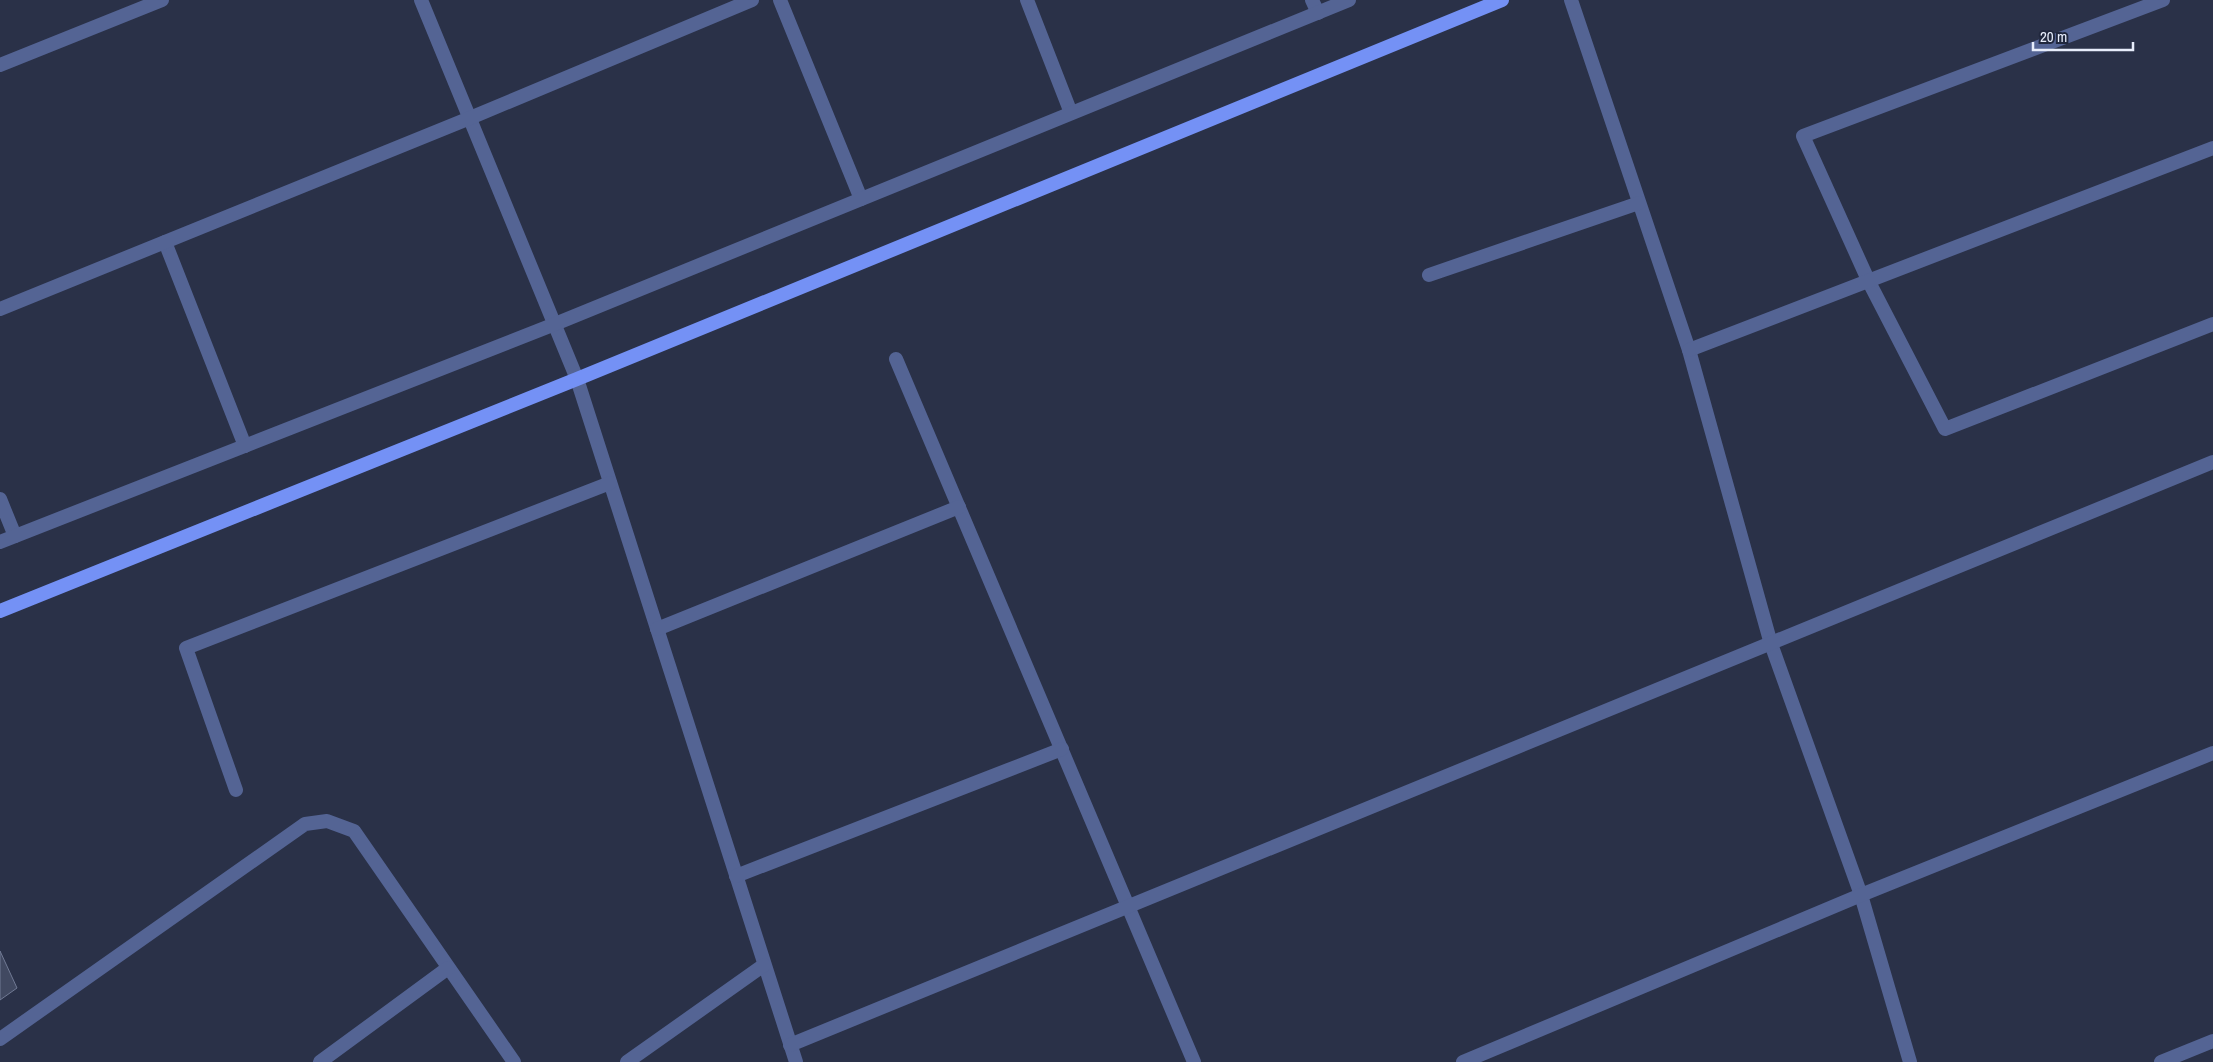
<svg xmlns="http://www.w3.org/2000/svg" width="2213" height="1062" font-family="'Archivo Narrow',sans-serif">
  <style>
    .building { fill: #414961; stroke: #717a94 }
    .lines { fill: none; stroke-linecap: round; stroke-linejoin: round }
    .minor { stroke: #546494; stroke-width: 14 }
    .primary { stroke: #7491f5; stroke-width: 14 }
  </style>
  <rect width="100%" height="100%" fill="#2a3148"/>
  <!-- building -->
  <path class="building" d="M 0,951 L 17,988 L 0,1000 Z"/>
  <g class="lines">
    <!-- minor -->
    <g class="minor">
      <path d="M 421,0 L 577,379 L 796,1062"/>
      <path d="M 780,0 L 861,199"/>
      <path d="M 1027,0 L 1071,113"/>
      <path d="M 1312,0 L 1318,13"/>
      <path d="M 1571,0 L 1689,350 L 1771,644 L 1861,895 L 1910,1062"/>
      <path d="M 2163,0 L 1803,136 L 1869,282 L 1945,429 L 2213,324"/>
      <path d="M 0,65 L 162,0"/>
      <path d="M 165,242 L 245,446"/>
      <path d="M 1429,275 L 1639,203"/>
      <path d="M 0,309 L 470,118 L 752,0"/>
      <path d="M 1689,350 L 2213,148"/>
      <path d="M 896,359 L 1194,1062"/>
      <path d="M 0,499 L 15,536"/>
      <path d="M 0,542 L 555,324 L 1349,0"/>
      <path d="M 657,629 L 959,507"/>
      <path d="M 236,790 L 186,648 L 610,483"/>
      <path d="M 736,876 L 1062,749"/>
      <path d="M 0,1039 L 305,824 L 327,821 L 354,831 L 514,1062"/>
      <path d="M 790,1045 L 2213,462"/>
      <path d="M 320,1062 L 448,968"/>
      <path d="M 627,1062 L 764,965"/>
      <path d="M 1463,1062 L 1861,895 L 2213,753"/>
      <path d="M 2161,1062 L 2213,1041"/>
    </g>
    <!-- primary -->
    <path class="primary" d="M 0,611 L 577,379 L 1502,0"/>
  </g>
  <!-- scale -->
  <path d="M2033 42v8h100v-8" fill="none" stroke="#e7edfb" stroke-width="2.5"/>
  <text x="2040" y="42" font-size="15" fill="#e7edfb" stroke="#20273d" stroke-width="4" paint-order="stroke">20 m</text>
</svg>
